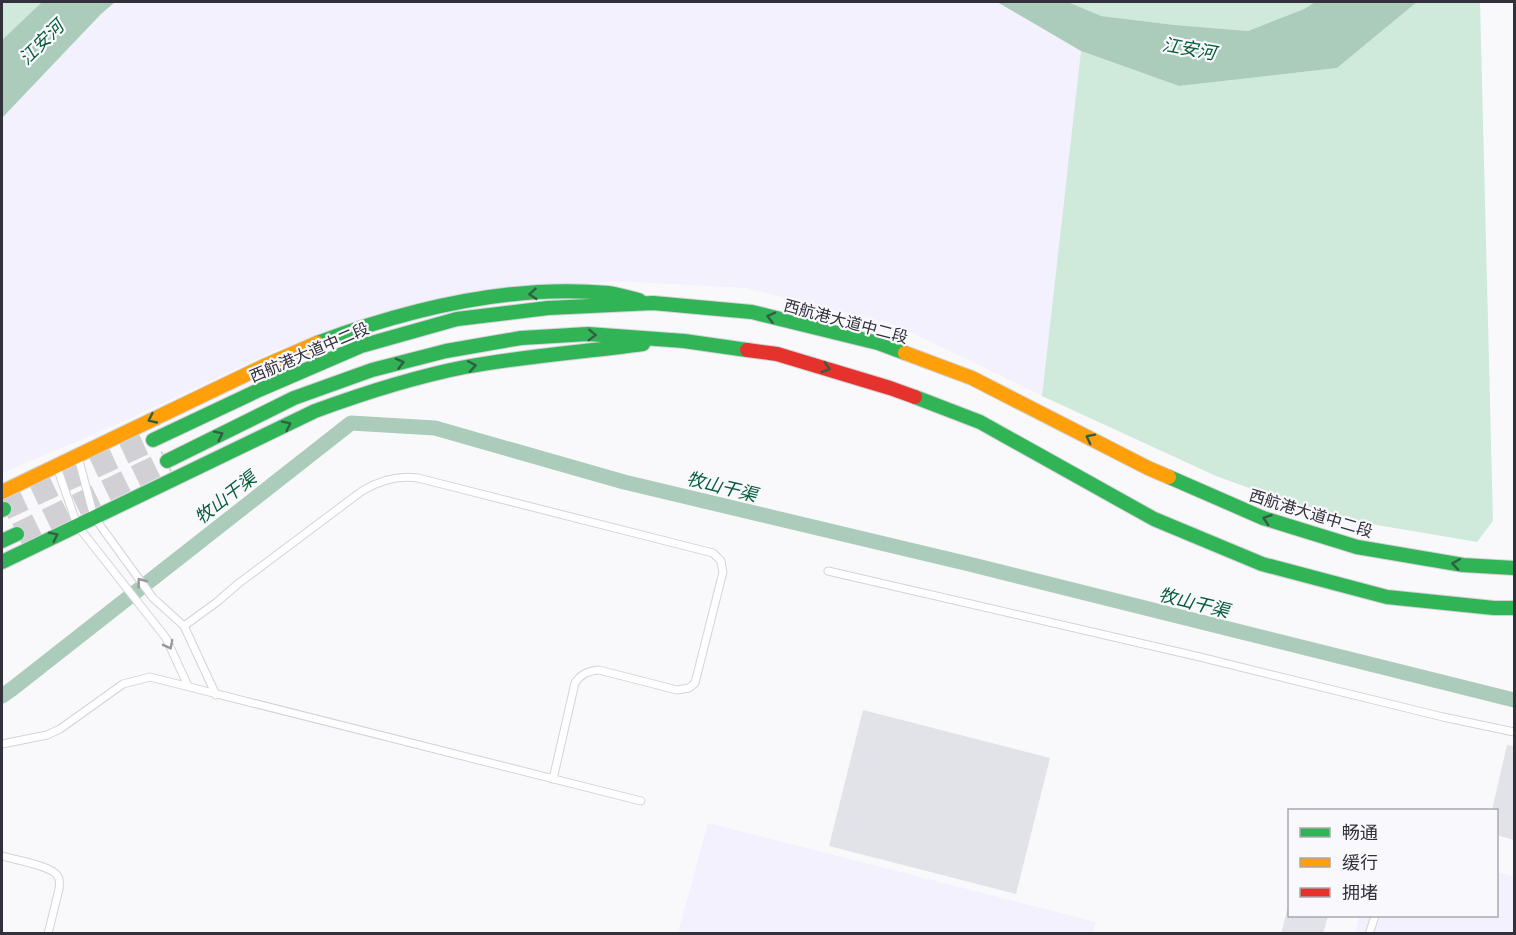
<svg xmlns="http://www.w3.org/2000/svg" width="1516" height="935" font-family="'PT Serif','Noto Sans SC',serif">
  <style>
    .built { fill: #f2f1fd }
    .green { fill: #cfe9da }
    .water { fill: #abccba }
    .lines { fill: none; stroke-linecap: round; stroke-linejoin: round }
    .canal { stroke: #abccba; stroke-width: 15 }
    .building { fill: #e2e2e9 }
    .primary-tunnel { stroke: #d1d1d5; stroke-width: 22; stroke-dasharray: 22 11; stroke-linecap: butt }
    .lane-casing { stroke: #d3d3d9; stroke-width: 9 }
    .fast-casing { stroke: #d3d3d9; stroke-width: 16 }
    .slow-casing { stroke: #d3d3d9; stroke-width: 16 }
    .jam-casing { stroke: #d3d3d9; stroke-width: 16 }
    .path { stroke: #e1e1e2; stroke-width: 2; stroke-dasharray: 4.5 3; stroke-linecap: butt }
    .lane { stroke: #fefeff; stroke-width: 7 }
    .fast { stroke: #30b455; stroke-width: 14 }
    .slow { stroke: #ff9f0a; stroke-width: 14 }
    .jam { stroke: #e5322d; stroke-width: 14 }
    .oneway { stroke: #315f44 }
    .oneway2 { stroke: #98989d }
    .labels { text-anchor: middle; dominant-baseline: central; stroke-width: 4.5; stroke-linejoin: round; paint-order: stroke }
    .street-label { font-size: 16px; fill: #32313b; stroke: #f8f8fd }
    .water-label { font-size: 18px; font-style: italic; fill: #055c38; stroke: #f8f8fd }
  </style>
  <rect width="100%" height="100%" fill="#f9f9fc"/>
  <!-- built -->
  <g class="built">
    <path d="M 115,2 L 997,2 L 1081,51 L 1042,396 L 896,325 L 746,288 L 615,281 L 454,297 L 278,349 L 120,423 L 2,473 L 2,118 L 101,14 Z"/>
    <path d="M 708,823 L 1096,922 L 1093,933 L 678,933 Z"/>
    <path d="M 1497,872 L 1514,876 L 1514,933 L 1355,934 L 1359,916 L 1496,916 Z"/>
  </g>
  <!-- green -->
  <g class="green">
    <path d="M 2,2 L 42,2 L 2,40 Z"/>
    <path d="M 1068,2 L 1315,2 L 1304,9 L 1248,31 L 1175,25 L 1100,16 Z"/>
    <path d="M 1417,2 L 1480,2 L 1493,521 L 1477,542 L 1330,517 L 1216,476 L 1042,396 L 1081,51 L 1179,86 L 1337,68 Z"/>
  </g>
  <!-- water -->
  <g class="water">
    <path d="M 42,2 L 115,2 L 101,14 L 2,118 L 2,40 Z"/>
    <path d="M 997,2 L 1068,2 L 1101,16 L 1175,25 L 1248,31 L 1304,9 L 1315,2 L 1417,2 L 1337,68 L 1179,86 L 1081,51 Z"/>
  </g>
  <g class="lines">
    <!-- canal -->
    <path class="canal" d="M 2,696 L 12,689 L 351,423 L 435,428 L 624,482 L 969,564 L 1514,700"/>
  </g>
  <!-- building -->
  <g class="building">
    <path d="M 863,710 L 1050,758 L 1016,894 L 829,846 Z"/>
    <path d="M 1507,745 L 1514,746 L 1514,840 L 1496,835 L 1496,810 L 1492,810 Z"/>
    <path d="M 1289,903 L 1290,916 L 1328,916 L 1323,934 L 1281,934 Z"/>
  </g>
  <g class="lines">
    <!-- primary-tunnel -->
    <g class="primary-tunnel">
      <path d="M 4,509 L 153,440"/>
      <path d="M 17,534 L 167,461"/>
    </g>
    <defs>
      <g id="lane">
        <path d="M 78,457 L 94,517 L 153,598 L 184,626 L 216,695"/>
        <path d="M 57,467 L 77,525 L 166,638 L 188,686"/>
        <path d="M 828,571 L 1200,657 L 1443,717 L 1514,732"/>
        <path d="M 184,626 L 217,602 L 239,583 L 362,491 C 380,480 397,475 418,478 L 713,553 L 721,561 L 723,572 L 695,683 L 689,688 L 677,690 L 599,670 C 588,671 581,674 575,683 L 553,779"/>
        <path d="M 2,744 L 47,735 L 60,729 L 123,684 L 150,677 L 641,801"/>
        <path d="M 2,856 C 15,860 49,865 57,875 C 60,879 60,883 59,889 L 48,934"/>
        <path d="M 1369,934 L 1375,916"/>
      </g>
      <g id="fast">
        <path d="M 317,343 C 408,309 510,284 608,293 C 618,294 629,298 639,300"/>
        <path d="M 915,397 L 980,422 L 1154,519 L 1262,564 L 1387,597 L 1494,608 L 1514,608"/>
        <path d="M 153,440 L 259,390 L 361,346 L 457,319 L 548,308 L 653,303 L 752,312 L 878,343 L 905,353"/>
        <path d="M 167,461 L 294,398 L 372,370 L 446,351 L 521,338 L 588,334 L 684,341 L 747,350"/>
        <path d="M 1169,477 L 1263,518 L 1357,547 L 1463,565 L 1514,568"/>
        <path d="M 2,510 L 4,509"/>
        <path d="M 2,541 L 17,534"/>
        <path d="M 2,562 L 315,411 C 364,393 414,377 465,367 C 524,356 584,352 643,344"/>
      </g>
      <g id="slow">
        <path d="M 905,353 L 972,378 L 1148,468 L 1169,477"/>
        <path d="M 2,492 L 264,366 L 317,343"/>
      </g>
      <path id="jam" d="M 747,350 L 777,354 L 890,388 L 915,397"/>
    </defs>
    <!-- lane casing -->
    <use href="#lane" class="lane-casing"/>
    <!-- fast casing -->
    <use href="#fast" class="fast-casing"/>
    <!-- slow casing -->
    <use href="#slow" class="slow-casing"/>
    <!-- jam casing -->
    <use href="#jam" class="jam-casing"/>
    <!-- path -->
    <path class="path" d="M 2,7 L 8,2"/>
    <!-- lane -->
    <use href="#lane" class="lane"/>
    <!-- fast -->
    <use href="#fast" class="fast"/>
    <!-- slow -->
    <use href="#slow" class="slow"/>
    <!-- jam -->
    <use href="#jam" class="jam"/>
  </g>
  <!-- one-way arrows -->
  <defs><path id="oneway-chevron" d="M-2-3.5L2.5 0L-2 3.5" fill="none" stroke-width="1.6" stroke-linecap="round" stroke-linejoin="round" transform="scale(1.5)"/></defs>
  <g class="oneway">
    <use href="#oneway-chevron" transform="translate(533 294) rotate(175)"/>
    <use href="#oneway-chevron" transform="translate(771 317) rotate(-166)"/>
    <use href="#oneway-chevron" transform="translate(592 335) rotate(2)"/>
    <use href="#oneway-chevron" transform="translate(400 363) rotate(-14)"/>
    <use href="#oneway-chevron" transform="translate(472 366) rotate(-9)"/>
    <use href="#oneway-chevron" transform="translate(826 368) rotate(17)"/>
    <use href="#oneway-chevron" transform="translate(152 419) rotate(155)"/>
    <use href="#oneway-chevron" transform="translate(287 425) rotate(-26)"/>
    <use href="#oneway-chevron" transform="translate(219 435) rotate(-26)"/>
    <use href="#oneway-chevron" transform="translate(1090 438) rotate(-153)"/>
    <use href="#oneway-chevron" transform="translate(1267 519) rotate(-161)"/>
    <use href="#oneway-chevron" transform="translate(54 536) rotate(-26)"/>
    <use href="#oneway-chevron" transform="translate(1456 564) rotate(-171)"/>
  </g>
  <g class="oneway2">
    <use href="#oneway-chevron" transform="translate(141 582) rotate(-127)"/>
    <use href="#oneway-chevron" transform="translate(169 645) rotate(62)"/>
  </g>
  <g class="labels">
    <!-- street labels -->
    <g class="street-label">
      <text transform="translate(846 321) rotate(15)">西航港大道中二段</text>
      <text transform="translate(309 352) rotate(-23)">西航港大道中二段</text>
      <text transform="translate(1311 513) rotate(17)">西航港大道中二段</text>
    </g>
    <!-- water labels -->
    <g class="water-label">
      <text transform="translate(41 42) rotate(-45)">江安河</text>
      <text transform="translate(1189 48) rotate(10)">江安河</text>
      <text transform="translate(722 486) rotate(14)">牧山干渠</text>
      <text transform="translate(225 497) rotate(-38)">牧山干渠</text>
      <text transform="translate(1194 602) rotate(14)">牧山干渠</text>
    </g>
  </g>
  <!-- border -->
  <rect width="1516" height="935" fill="none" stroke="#32313b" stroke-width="6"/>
  <!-- legend -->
  <rect x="1288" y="809" width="210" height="108" fill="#f8f8fd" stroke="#a9a8af" stroke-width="1.5"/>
  <rect x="1300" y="828" width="30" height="9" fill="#30b455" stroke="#a9a8af" stroke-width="1.5"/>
  <text x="1342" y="839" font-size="18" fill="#32313b">畅通</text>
  <rect x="1300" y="858" width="30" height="9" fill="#ff9f0a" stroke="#a9a8af" stroke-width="1.5"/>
  <text x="1342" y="869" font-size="18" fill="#32313b">缓行</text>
  <rect x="1300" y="888" width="30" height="9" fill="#e5322d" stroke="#a9a8af" stroke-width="1.5"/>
  <text x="1342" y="899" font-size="18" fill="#32313b">拥堵</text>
</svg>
